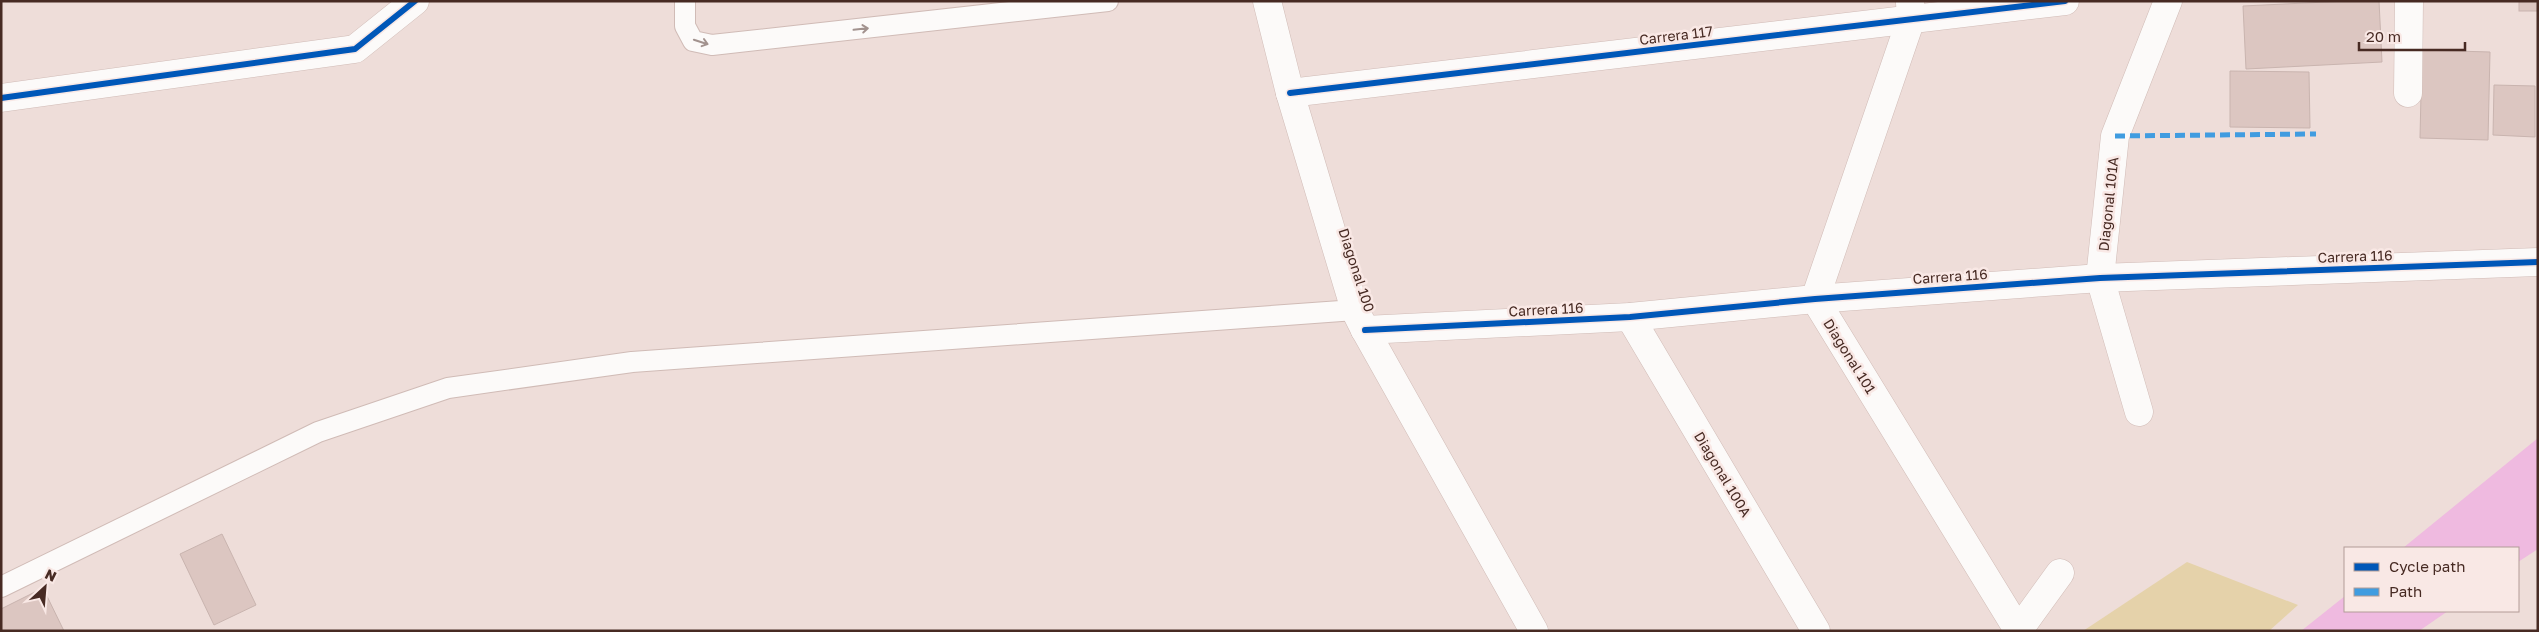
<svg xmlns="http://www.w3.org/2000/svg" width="2539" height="632" font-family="'Golos Text',sans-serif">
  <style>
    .green { fill: #e5d2aa }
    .water { fill: #efbae0 }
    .building { fill: #dcc6c1; stroke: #c9b4af }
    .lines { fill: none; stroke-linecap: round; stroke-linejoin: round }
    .service-casing { stroke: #d0bbb6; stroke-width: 22 }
    .minor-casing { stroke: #d0bbb6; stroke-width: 29 }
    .service { stroke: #fcfaf9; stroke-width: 20 }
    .minor { stroke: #fcfaf9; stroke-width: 28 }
    .quiet { stroke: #409ce0; stroke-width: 5; stroke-dasharray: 10 5; stroke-linecap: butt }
    .cycleway-casing { stroke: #f9e8e5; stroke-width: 9 }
    .cycleway { stroke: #0057b8; stroke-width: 6 }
    .oneway { stroke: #a2928e }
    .labels { text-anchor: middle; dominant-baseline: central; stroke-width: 5; stroke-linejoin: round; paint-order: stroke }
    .street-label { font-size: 14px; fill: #472a23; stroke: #f9e8e5 }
  </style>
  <rect width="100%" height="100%" fill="#eeddd9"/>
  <!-- green -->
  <path class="green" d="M 2187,562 L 2298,605 L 2269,631 L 2083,631 Z"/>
  <!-- water -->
  <g class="water">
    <path d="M 2538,438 L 2538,549 L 2518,562 L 2518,548 L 2403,548 Z"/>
    <path d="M 2345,596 L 2345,611 L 2448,611 L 2419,631 L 2301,631 Z"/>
  </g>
  <!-- building -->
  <g class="building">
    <path d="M 2347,1 L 2379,1 L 2382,62 L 2246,69 L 2243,6 Z"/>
    <rect x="2519" y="1" width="19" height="10"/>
    <path d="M 2422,50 L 2490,52 L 2488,140 L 2420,138 Z"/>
    <path d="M 2230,71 L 2309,72 L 2310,128 L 2230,127 Z"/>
    <path d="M 2494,85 L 2535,86 L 2535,137 L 2493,135 Z"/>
    <path d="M 222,534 L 256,605 L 214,625 L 180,554 Z"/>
    <path d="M 43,588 L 64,631 L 1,631 L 1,609 Z"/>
  </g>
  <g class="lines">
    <defs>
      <g id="service">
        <path d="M 685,1 L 685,26 L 693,41 L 712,45 L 1108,1"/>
        <path d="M 1,587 L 318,432 L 448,388 L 632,362 L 1355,310"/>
      </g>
      <g id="minor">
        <path d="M 1267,1 L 1290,93 L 1355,310 L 1365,330 L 1534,631"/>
        <path d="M 1910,3 L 1911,19 L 1815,299 L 2018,630"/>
        <path d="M 1290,93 L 2065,1"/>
        <path d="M 2408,93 L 2409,1"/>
        <path d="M 1,98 L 355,49 L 415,1"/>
        <path d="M 1630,317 L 1816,631"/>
        <path d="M 1365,330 L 1630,317 L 1815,299 L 2100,278 L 2538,262"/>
        <path d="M 2139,412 L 2100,278 L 2115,136 L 2168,1"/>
        <path d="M 2018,631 L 2060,573"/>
      </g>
    </defs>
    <!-- service casing -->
    <use href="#service" class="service-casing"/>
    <!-- minor casing -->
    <use href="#minor" class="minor-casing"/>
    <!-- service -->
    <use href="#service" class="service"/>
    <!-- minor -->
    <use href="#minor" class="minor"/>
    <!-- quiet -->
    <path class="quiet" d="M 2115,136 L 2316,134"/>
    <defs>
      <g id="cycleway">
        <path d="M 1290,93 L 2065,1"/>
        <path d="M 1,98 L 355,49 L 415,1"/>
        <path d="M 1365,330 L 1630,317 L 1815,299 L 2100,278 L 2538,262"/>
      </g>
    </defs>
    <!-- cycleway casing -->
    <use href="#cycleway" class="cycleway-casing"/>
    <!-- cycleway -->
    <use href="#cycleway" class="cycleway"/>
  </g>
  <!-- one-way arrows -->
  <defs><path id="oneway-shaft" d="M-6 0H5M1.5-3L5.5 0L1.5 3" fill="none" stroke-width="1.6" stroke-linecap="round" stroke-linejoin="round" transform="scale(1.25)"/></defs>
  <g class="oneway">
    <use href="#oneway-shaft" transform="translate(861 29) rotate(-6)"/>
    <use href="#oneway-shaft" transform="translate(701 42) rotate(18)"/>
  </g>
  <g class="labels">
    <!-- street labels -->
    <g class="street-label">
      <text transform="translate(1676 35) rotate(-7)">Carrera 117</text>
      <text transform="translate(2108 204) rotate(-84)">Diagonal 101A</text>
      <text transform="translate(2355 256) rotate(-2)">Carrera 116</text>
      <text transform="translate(1357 270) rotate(72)">Diagonal 100</text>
      <text transform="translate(1950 276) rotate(-4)">Carrera 116</text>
      <text transform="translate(1546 309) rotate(-3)">Carrera 116</text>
      <text transform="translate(1850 356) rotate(58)">Diagonal 101</text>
      <text transform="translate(1723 474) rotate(59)">Diagonal 100A</text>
    </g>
  </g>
  <!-- border -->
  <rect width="2539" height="632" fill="none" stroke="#472a23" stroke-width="5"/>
  <!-- legend -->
  <rect x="2344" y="547" width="175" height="65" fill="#f9e8e5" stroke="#b29c97"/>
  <rect x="2354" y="563" width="25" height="8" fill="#0057b8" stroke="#b29c97"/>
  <text x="2389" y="572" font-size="15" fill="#472a23">Cycle path</text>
  <rect x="2354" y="588" width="25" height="8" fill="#409ce0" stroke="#b29c97"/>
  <text x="2389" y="597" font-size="15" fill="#472a23">Path</text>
  <!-- north arrow -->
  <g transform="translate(45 587) rotate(26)" stroke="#f9e8e5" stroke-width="4" paint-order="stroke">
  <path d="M0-4L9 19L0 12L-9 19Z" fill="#472a23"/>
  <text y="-8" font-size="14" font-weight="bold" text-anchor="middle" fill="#472a23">N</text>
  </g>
  <!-- scale -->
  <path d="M2359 42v8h106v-8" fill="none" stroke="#472a23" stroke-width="2.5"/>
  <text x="2366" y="42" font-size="15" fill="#472a23" stroke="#f9e8e5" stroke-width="4" paint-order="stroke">20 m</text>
</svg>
